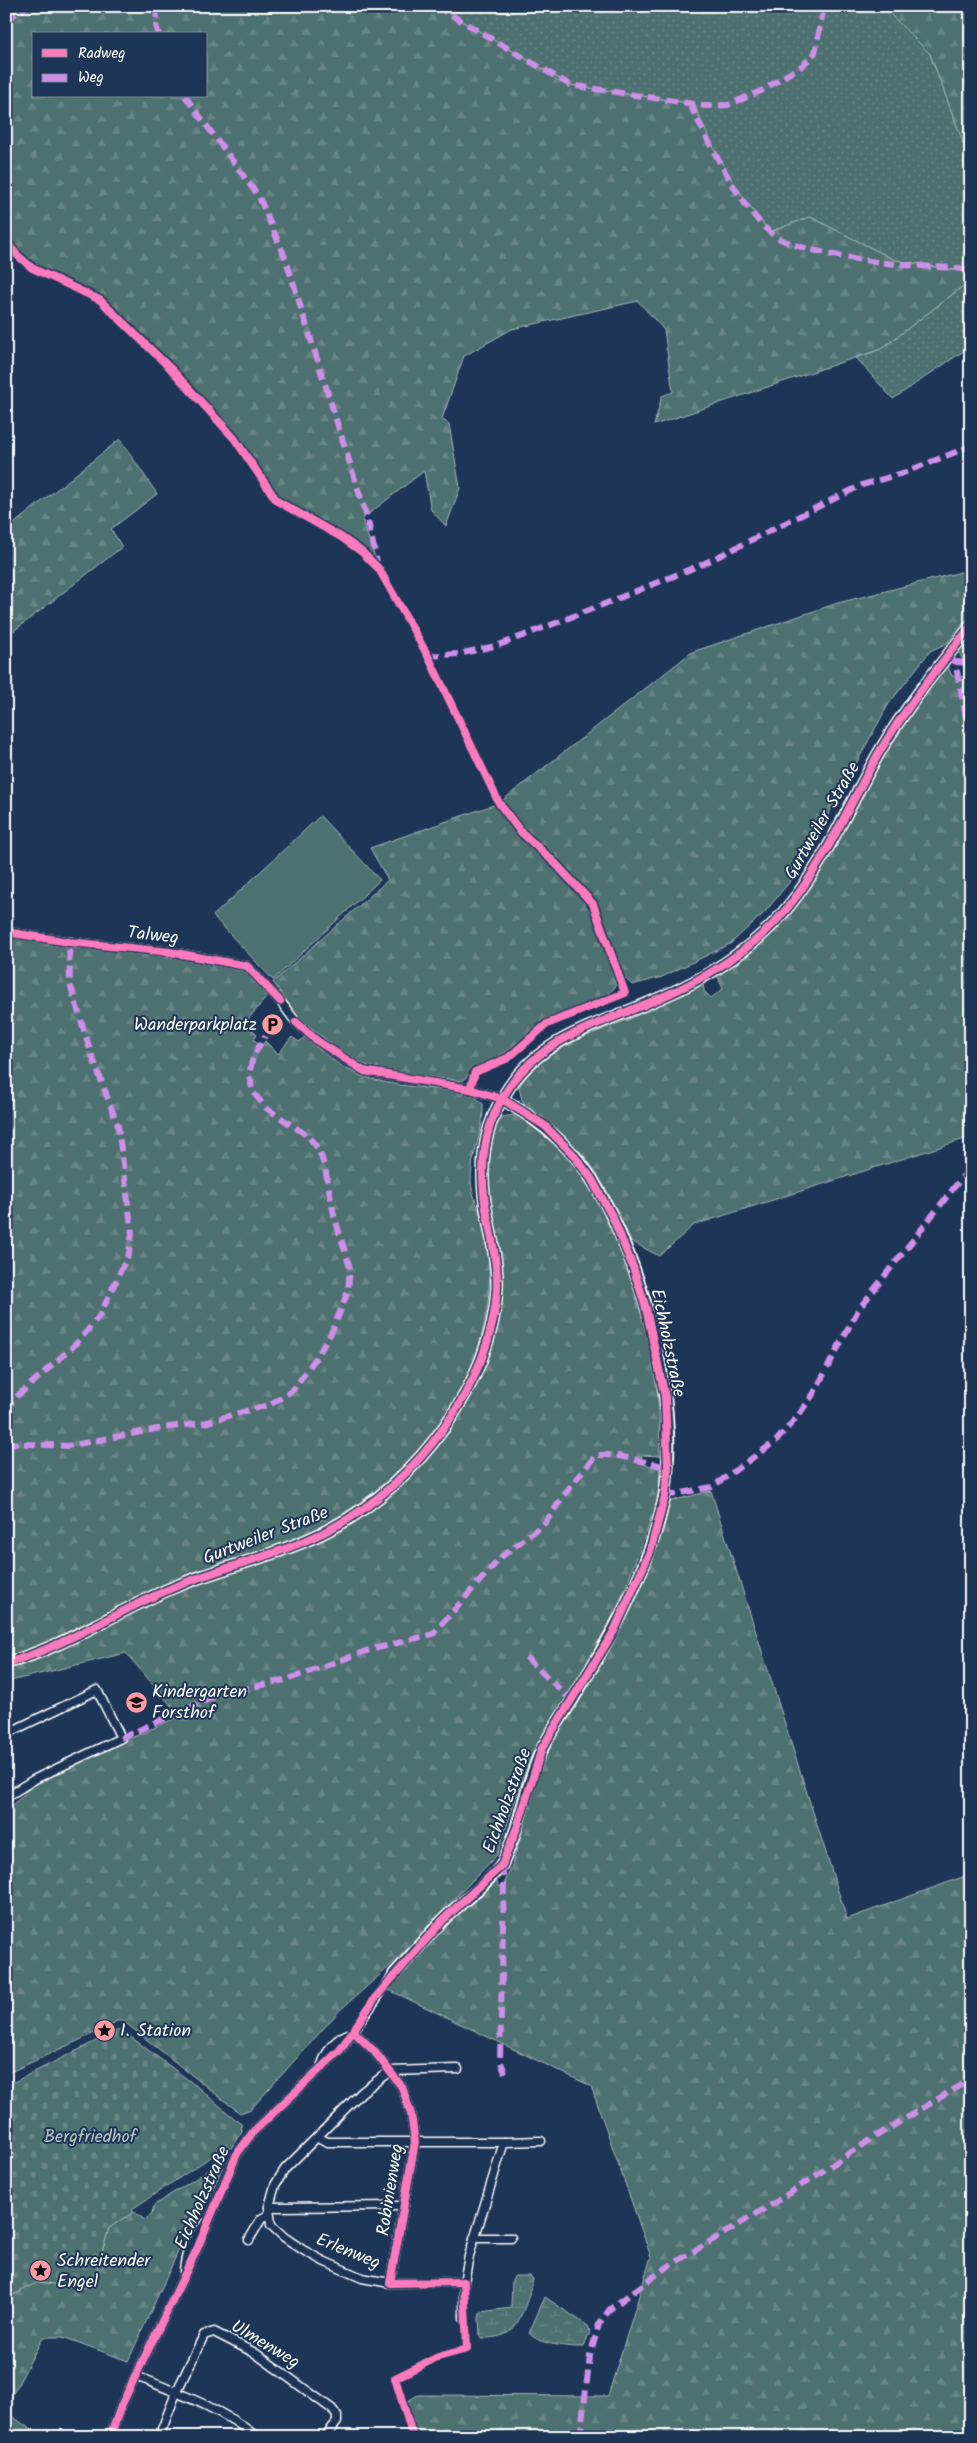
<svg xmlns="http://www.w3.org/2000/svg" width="977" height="2443" font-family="Kalam,sans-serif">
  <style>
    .grass { fill: url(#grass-dots); stroke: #a6b7b7 }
    .forest { fill: url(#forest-firs); stroke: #a6b7b7; fill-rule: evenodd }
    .wetland { fill: url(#wetland-marsh); stroke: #a6b7b7 }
    .cemetery { fill: url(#cemetery-stones); stroke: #a6b7b7 }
    .pitch { fill: #4e6f6f; stroke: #a6b7b7 }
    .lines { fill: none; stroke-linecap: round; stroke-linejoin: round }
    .street-casing { stroke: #fff; stroke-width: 11 }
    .secondary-casing { stroke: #fff; stroke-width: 14 }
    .street { stroke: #1d3557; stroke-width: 8 }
    .secondary { stroke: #1d3557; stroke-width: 10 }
    .quiet { stroke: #ce8fe9; stroke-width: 6; stroke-dasharray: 12 6; stroke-linecap: butt }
    .cycleway-casing { stroke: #1d3557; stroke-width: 11 }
    .cycleway { stroke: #fd7abc; stroke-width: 8 }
    .labels { text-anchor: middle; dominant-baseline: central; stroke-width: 4; stroke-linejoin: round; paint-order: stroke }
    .street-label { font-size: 18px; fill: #fff; stroke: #1d3557 }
    .poi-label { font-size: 18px; fill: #fff; stroke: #1d3557; text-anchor: start }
    .park-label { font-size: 18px; fill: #b8c5c5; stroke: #1d3557 }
  </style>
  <defs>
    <pattern id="grass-dots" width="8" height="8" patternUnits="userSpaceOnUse" patternTransform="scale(1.25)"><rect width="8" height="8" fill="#4e6f6f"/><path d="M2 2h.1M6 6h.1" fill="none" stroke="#698585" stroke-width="1.8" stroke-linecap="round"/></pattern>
    <pattern id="forest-firs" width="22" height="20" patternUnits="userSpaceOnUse" patternTransform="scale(1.25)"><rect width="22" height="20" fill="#4e6f6f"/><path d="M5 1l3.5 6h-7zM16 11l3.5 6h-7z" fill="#698585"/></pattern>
    <pattern id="wetland-marsh" width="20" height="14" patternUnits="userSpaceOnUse" patternTransform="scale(1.25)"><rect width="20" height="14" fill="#4e6f6f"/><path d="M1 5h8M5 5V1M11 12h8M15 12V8" fill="none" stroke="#698585"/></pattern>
    <pattern id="cemetery-stones" width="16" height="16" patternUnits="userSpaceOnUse" patternTransform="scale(1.25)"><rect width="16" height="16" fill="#4e6f6f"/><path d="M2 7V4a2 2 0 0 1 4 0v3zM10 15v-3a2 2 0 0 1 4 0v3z" fill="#698585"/></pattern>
  </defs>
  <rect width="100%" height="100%" fill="#1d3557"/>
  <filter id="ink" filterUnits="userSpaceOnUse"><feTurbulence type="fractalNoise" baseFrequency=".02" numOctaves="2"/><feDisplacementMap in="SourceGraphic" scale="10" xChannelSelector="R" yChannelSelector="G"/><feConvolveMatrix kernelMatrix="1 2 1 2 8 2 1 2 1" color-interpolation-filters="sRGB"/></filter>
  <g filter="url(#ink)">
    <!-- grass -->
    <g class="grass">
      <path d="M 436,6 L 832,6 L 834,8 L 882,6 L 930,54 L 971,163 L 971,273 L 895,260 L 810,217 L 770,232 C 735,190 714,155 694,104 L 570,85 Z"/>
      <path d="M 971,280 L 971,346 L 893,399 L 856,358 L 881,349 Z"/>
    </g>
    <!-- forest -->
    <g class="forest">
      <path d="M 6,6 L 436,6 L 570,85 L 694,104 C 714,153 735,191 770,232 L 810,217 L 895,260 L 971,273 L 971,280 L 881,349 L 654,425 L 662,396 L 673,392 L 664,330 L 638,301 L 512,329 L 464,356 L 442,419 L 449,424 L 460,488 L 446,526 L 431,510 L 424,471 L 362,519 L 379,569 L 362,552 L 341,537 L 277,501 L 234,438 L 171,369 L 100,300 L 52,276 L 16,255 L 6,262 ZM 34,34 L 206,34 L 206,96 L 34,96 Z"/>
      <path d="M 882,6 L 971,6 L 971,163 L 930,54 Z"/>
      <path d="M 120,439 L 157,494 L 111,529 L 122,547 L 6,637 L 6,530 Z"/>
      <path d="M 961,572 L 971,582 L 971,614 L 947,643 L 930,651 L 888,705 L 795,875 L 765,912 L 730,944 L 662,977 L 632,985 L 621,974 L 617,964 L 610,965 L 616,986 L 607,996 L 546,1019 L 501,1056 L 476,1066 L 463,1081 L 391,1072 L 365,1065 L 335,1047 L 299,1018 L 273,982 L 388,880 L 370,848 L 499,803 L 692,652 L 838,603 Z"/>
      <path d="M 971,634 L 971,1137 L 694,1225 L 659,1256 L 629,1240 L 596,1176 L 576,1149 L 547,1121 L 529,1110 L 522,1100 L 519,1087 C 541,1049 591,1035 629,1019 C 654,1008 678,996 703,985 L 704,991 L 711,998 L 723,989 L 717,975 L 781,924 L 811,887 L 907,715 L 947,665 L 952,676 L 966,677 L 970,663 L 962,659 L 958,650 Z"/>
      <path d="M 6,928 L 160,949 L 158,956 L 215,963 L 245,970 L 268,995 L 245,1023 L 257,1034 L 254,1040 L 262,1046 L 265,1041 L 278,1054 L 292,1037 L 299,1042 L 305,1037 C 320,1051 342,1069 362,1076 C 393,1087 431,1088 464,1092 L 474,1096 L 483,1104 C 485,1130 470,1155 471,1182 C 472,1193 477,1204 480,1214 C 486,1237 491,1265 489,1289 C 483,1404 388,1503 285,1543 C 250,1556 213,1564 178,1578 C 120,1602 66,1639 6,1656 Z"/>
      <path d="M 513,1115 C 530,1119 541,1131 553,1142 C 612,1198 646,1313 657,1391 C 660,1413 659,1435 660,1456 L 642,1455 L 641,1463 L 660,1469 L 659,1493 L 654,1512 L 611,1626 L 539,1745 L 519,1789 L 497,1855 L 390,1966 L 340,2010 L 251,2109 L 240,2113 L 123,2021 L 116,2021 L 112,2025 L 6,2074 L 6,1813 L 36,1781 L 180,1716 L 126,1653 L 6,1682 L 6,1667 L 59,1649 L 182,1588 L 336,1531 L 370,1512 L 406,1479 L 459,1413 L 477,1380 L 498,1318 L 487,1154 L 493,1130 L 503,1117 Z"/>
      <path d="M 711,1491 L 847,1919 L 971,1874 L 971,2437 L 416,2437 L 414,2421 L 406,2402 L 418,2395 L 608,2396 L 651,2257 L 591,2086 L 387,1989 L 449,1920 L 495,1878 L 499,1886 L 503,1887 L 512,1865 L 546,1750 L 617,1633 L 651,1559 L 665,1514 L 671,1501 Z"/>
      <path d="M 220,2163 L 223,2166 L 202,2214 L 188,2230 L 128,2361 L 63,2337 L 43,2337 L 14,2392 L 6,2400 L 6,2299 L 38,2282 L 85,2288 L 94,2279 L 109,2228 L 134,2212 L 145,2220 L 152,2213 L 154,2205 Z"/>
    </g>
    <!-- wetland -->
    <g class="wetland">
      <path d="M 515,2276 L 530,2276 L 533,2279 C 530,2293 521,2324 509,2332 C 502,2337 491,2338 482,2338 L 480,2335 L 479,2317 L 481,2312 L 511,2308 L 512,2279 Z"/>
      <path d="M 545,2297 L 588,2326 L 590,2332 L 584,2347 C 568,2347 539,2345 529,2333 Z"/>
    </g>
    <!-- cemetery -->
    <path class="cemetery" d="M 120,2029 L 195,2085 L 241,2124 L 242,2131 L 231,2148 L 217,2153 L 132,2209 L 134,2212 L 109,2228 L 94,2279 L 85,2288 L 38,2282 L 6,2299 L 6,2086 Z"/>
    <!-- pitch -->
    <g class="pitch">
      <path d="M 320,816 L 380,880 L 273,980 L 213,916 Z"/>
      <path d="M 6,2412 L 33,2431 L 28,2437 L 6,2437 Z"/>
    </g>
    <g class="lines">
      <defs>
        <g id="street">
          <path d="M 6,932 L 69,942 L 170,952 L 247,966 L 280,1001 L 296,1022 L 316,1040 L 364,1071 L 470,1089 L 502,1099"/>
          <path d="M 6,1734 L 97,1690 L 121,1738 L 35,1779 L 6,1797"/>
          <path d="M 354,2032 L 374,2051 L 402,2087 L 411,2114 L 415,2142 L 390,2283"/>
          <path d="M 321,2067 C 327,2049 335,2037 354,2032"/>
          <path d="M 458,2069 L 390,2071 L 362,2092 L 285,2169 L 275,2185 L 269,2207 L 271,2225 L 284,2237 L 303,2250 L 323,2261 L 362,2278 L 390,2283 L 464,2282"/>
          <path d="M 318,2137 L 327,2142 L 504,2142 L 469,2256 L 464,2282 L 464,2318"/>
          <path d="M 504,2142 L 541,2141"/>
          <path d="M 269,2207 L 404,2206"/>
          <path d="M 474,2238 L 511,2238"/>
          <path d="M 249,2240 L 261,2219 L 268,2215"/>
          <path d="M 184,2272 C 185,2252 192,2237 206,2223"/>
          <path d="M 136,2376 C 178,2393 221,2408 257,2437"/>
          <path d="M 110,2437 L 121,2406 L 197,2249 L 237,2154 L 253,2132 L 340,2050 L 394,1974"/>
          <path d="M 159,2437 L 176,2393 L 204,2335 L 214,2332 L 255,2353 L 332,2409 L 337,2416 L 337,2422 L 325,2437"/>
        </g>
        <g id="secondary">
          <path d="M 6,1663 C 69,1646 122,1607 182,1584 C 232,1564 287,1553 334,1527 C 416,1483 493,1383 497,1288 C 498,1265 492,1241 488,1219 C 478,1172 481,1127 510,1086 C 546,1034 605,1023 660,998 C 702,980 743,955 775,922 C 821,873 847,808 880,751 C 906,707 939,666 971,626"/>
          <path d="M 394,1974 C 411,1956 427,1936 445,1918 C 463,1901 486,1885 501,1866 C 505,1860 508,1850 511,1843 C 523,1812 528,1776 543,1747 C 552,1730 563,1715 573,1699 C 608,1641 643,1582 660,1516 C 687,1418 644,1264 592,1179 C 570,1144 537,1119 502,1099"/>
        </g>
      </defs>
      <!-- street casing -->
      <use href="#street" class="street-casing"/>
      <!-- secondary casing -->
      <use href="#secondary" class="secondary-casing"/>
      <!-- street -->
      <use href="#street" class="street"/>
      <!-- secondary -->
      <use href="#secondary" class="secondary"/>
      <!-- quiet -->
      <g class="quiet">
        <path d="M 157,6 L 156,26 L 159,34"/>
        <path d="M 436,6 L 570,85 L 706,106 L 728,105 L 761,91 L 803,65 L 815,53 L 824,6"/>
        <path d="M 6,20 L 28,6"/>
        <path d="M 185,96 L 259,197 L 285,257 L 368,521 L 378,567"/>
        <path d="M 694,104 L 692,109 C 710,144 741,209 771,233 C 784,243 801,247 817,251 C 868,264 919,266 971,269"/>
        <path d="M 428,656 L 459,654 L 499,645 L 592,609 L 703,564 L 862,485 L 903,473 L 971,446"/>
        <path d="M 947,656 L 955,662 L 971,742"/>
        <path d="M 955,662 L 971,663"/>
        <path d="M 6,1411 L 14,1399 L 77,1343 L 100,1315 L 129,1253 L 132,1233 L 118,1126 L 91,1053 L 70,984 L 69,942"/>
        <path d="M 6,1443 L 68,1446 L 162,1428 L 204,1423 L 271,1404 L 293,1390 L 318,1355 L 332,1331 L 342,1307 L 348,1291 L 350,1268 L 334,1215 L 325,1168 L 319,1150 L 308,1136 L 266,1108 L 253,1092 L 249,1075 L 253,1057 L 265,1036"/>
        <path d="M 665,1496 L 712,1487 L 776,1441 L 798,1416 L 814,1393 L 858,1310 L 971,1166"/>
        <path d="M 526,1657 L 572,1701"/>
        <path d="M 121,1738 L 218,1695 L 289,1679 L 366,1651 L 433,1634 L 501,1557 L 545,1523 L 572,1484 L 596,1455 L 614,1455 L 668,1467"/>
        <path d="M 502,1865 L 504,1883 L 500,2060 L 505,2073"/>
        <path d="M 580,2437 L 590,2356 L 599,2324 L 610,2309 L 664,2269 L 776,2202 L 868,2141 L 971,2079"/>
      </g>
      <defs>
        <g id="cycleway">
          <path d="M 6,241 L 16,254 L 32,268 L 100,300 L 171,369 L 234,438 L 277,501 L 341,537 L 362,552 L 379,569 L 428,656 L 499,803 L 520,831 L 556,864 L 593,904 L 625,993 L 547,1024 L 508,1058 L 475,1072 L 470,1089"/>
          <path d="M 6,932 L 69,942 L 170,952 L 247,966 L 280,1001"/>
          <path d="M 6,1663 C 69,1646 122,1607 182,1584 C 232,1564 287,1553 334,1527 C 416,1483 493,1383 497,1288 C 498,1265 492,1241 488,1219 C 478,1172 481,1127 510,1086 C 546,1034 605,1023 660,998 C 702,980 743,955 775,922 C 821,873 847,808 880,751 C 906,707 939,666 971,626"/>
          <path d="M 354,2032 L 374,2051 L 402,2087 L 411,2114 L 415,2142 L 390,2283 L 464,2282 L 467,2349 L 438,2357 L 395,2378 L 413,2437"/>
          <path d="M 110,2437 L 121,2406 L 197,2249 L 237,2154 L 253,2132 L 340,2050 L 375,1998 L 443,1920 L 502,1865 L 518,1825 L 542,1748 L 614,1631 L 650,1552 L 665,1496 L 668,1467 L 665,1397 L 646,1308 L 633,1267 L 613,1218 L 591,1178 L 571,1152 L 544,1125 L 502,1099 L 470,1089 L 364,1071 L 316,1040 L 296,1022"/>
        </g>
      </defs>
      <!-- cycleway casing -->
      <use href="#cycleway" class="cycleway-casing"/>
      <!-- cycleway -->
      <use href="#cycleway" class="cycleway"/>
    </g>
  </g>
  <!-- icons -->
  <defs>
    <symbol id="parking-disc" viewBox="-11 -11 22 22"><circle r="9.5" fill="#ff9aa2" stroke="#1d3557"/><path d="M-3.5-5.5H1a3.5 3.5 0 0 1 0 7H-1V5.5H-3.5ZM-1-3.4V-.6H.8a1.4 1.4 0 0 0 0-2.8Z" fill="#111"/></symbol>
    <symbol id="school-disc" viewBox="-11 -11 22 22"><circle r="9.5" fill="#ff9aa2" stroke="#1d3557"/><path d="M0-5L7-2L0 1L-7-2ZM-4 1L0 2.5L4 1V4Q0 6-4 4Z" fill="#111"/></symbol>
    <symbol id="sight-disc" viewBox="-11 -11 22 22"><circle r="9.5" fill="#ff9aa2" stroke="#1d3557"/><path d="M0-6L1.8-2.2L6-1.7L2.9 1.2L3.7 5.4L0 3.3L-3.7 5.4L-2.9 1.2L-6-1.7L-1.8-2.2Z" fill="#111"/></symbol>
  </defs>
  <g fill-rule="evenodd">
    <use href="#parking-disc" x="260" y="1012" width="25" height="25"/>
    <use href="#school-disc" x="124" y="1690" width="25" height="25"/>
    <use href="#sight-disc" x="92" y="2018" width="25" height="25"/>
    <use href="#sight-disc" x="28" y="2258" width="25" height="25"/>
  </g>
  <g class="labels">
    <!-- street labels -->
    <g class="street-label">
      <text transform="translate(823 821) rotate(-60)">Gurtweiler Straße</text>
      <text transform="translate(153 936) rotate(6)">Talweg</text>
      <text transform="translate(667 1343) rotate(78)">Eichholzstraße</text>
      <text transform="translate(266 1536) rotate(-21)">Gurtweiler Straße</text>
      <text transform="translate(508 1801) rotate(-70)">Eichholzstraße</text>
      <text transform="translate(391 2190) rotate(-81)">Robinienweg</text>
      <text transform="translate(203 2198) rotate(-66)">Eichholzstraße</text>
      <text transform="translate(348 2252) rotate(22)">Erlenweg</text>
      <text transform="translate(265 2345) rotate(31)">Ulmenweg</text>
    </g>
    <!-- poi labels -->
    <g class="poi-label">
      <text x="257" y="1025" text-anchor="end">Wanderparkplatz</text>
      <text x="152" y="1692">Kindergarten<tspan x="152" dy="21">Forsthof</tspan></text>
      <text x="120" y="2031">I. Station</text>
      <text x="57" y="2261">Schreitender<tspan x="57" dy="21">Engel</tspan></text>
    </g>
    <!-- park labels -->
    <g class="park-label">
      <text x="90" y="2137">Bergfriedhof</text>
    </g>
  </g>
  <!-- margin -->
  <rect width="977" height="2443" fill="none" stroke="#1d3557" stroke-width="25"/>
  <rect x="12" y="12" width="952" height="2418" fill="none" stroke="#fff" stroke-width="2" filter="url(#ink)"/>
  <!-- legend -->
  <rect x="32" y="32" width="175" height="65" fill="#1d3557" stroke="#77869a"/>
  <rect x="42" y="49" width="25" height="8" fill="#fd7abc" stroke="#77869a"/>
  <text x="78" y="58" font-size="15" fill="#ffffff">Radweg</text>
  <rect x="42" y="74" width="25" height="8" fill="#ce8fe9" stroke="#77869a"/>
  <text x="78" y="82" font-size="15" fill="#ffffff">Weg</text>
</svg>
